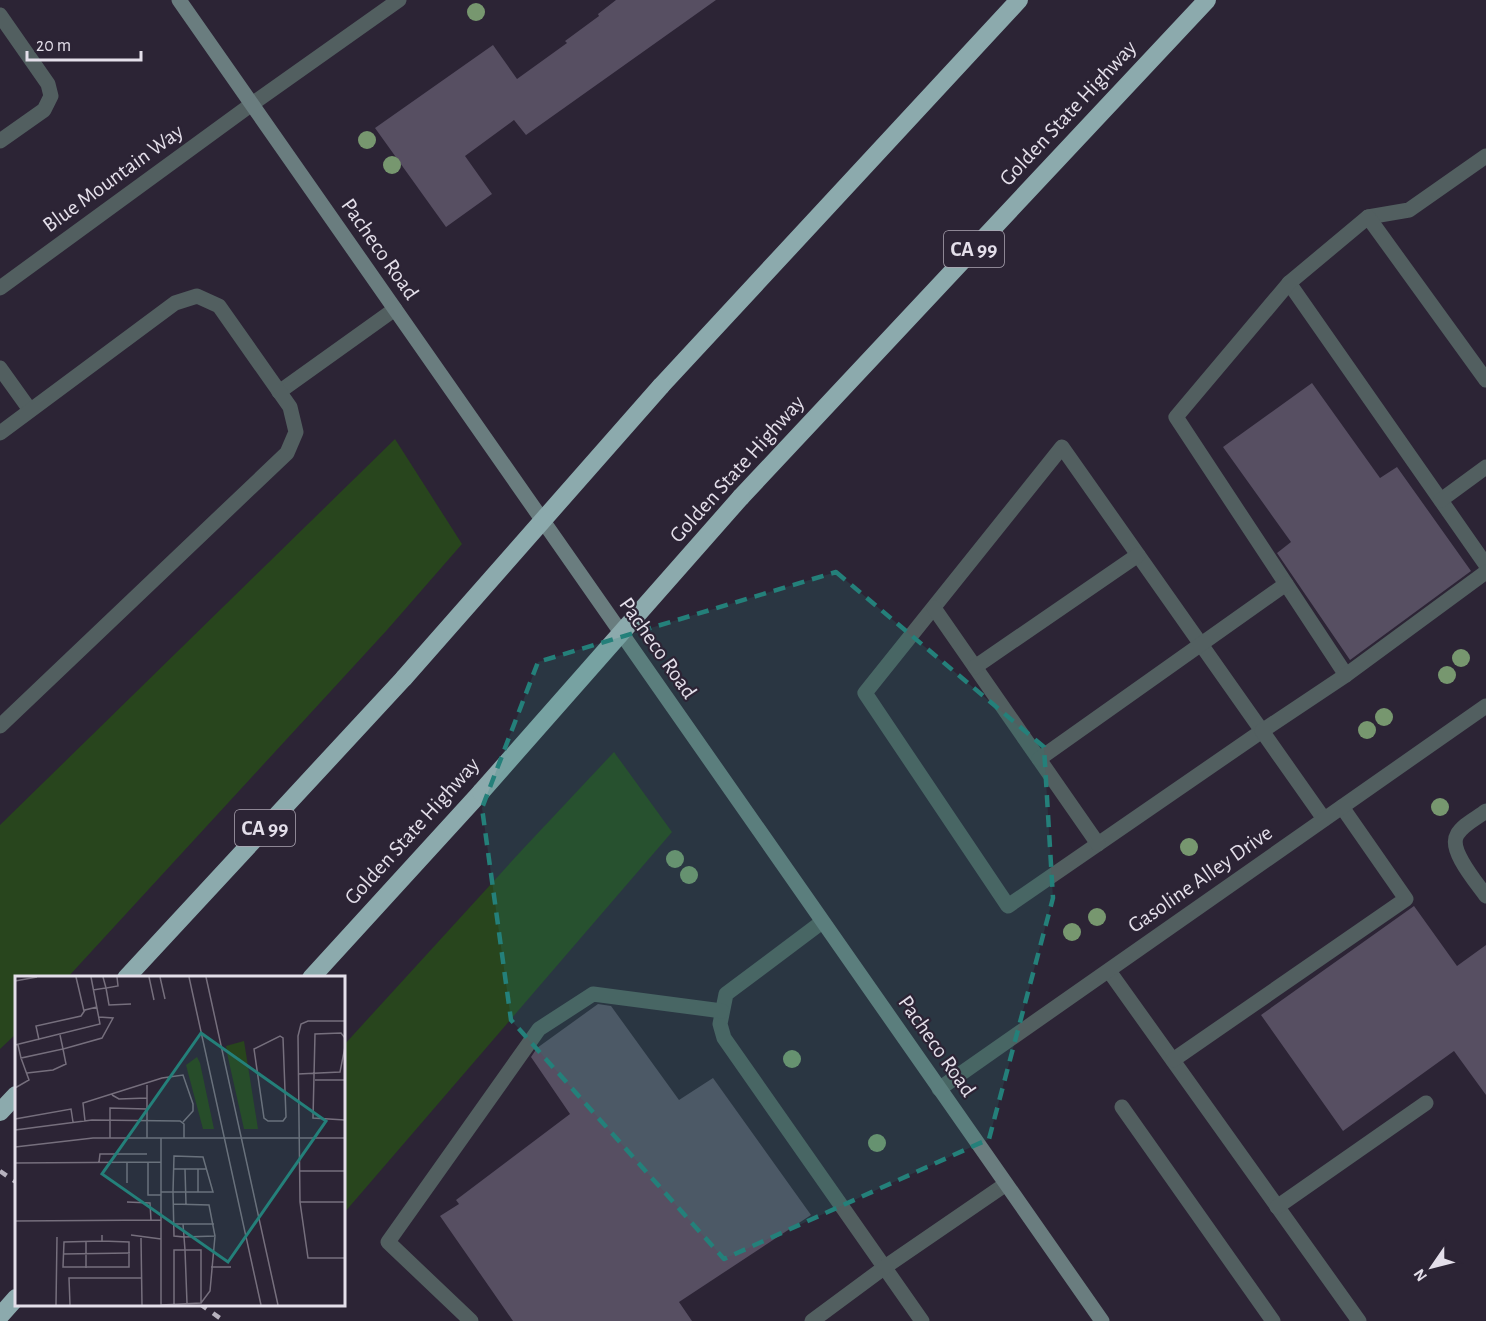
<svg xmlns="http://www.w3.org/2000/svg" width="1486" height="1321" font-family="'Alegreya Sans',sans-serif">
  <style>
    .green { fill: #28451d }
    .building { fill: #574f62 }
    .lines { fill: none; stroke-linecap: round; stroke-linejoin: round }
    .lane { stroke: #525f60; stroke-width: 15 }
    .street { stroke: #525f60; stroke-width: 15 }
    .secondary { stroke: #6a7d7f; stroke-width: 15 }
    .highway { stroke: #8caaad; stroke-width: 18 }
    .rail { stroke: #b7b2be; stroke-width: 4.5; stroke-dasharray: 8 8; stroke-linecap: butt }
    .highway-bridge { stroke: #8caaad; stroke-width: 18 }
    .tree { fill: #77976f }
    .marked { fill: #24807a; fill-opacity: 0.2; stroke: #24807a; stroke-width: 4.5; stroke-dasharray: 12 8; stroke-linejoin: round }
    .labels { text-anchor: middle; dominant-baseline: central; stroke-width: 4.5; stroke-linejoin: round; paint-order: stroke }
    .shield { fill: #2c2435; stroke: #ada7b4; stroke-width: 1.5 }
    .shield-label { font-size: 21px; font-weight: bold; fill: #e4dfea }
    .street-label { font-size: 22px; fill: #e4dfea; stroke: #2c2435 }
    .inset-road { fill: none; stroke: #766f7d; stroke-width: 1.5 }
    .view { fill: #24807a; fill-opacity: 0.15; stroke: #24807a; stroke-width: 3 }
    .inset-edge { fill: none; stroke: #e4dfea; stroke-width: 3 }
  </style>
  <rect width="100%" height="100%" fill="#2c2435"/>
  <!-- green -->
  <g class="green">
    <path d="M 395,439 L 462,544 L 387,630 L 68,977 L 16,978 L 16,1034 L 0,1049 L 0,825 Z"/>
    <path d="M 614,752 L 672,832 L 344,1213 L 344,1045 L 522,850 Z"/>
  </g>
  <!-- building -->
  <g class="building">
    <path d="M 616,0 L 716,0 L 526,135 L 514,120 L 465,156 L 492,194 L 446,227 L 375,128 L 493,45 L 517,79 L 567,43 L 565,41 L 599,16 L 598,14 Z"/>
    <path d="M 1312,383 L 1380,478 L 1397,467 L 1471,571 L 1350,660 L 1277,553 L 1291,542 L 1223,447 Z"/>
    <path d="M 1414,906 L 1457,966 L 1486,945 L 1486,1095 L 1454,1051 L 1343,1131 L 1261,1015 Z"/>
    <path d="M 598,1004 L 611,1006 L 679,1100 L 713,1078 L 811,1215 L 679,1302 L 692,1321 L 513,1321 L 440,1216 L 459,1204 L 456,1200 L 570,1114 L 531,1057 L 537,1048 Z"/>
  </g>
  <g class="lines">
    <!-- lane -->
    <g class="lane">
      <path d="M 0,15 L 48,84 L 51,96 L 44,110 L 0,141"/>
      <path d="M 1368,217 L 1409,210 L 1486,156"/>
      <path d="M 1289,283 L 1486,565"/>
      <path d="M 0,368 L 30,410"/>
      <path d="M 279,392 L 395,309"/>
      <path d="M 0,433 L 175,303 L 197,296 L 219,306 L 290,407 L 296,432 L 287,453 L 0,726"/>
      <path d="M 1062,447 L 1262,731 L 1008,906 L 865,693 Z"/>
      <path d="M 1441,500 L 1486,467"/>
      <path d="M 934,608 L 1098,844"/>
      <path d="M 975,667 L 1138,555"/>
      <path d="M 1346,675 L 1176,417 L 1289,283 L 1368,217 L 1486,380"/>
      <path d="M 1039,759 L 1286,584"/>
      <path d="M 1486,811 C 1477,818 1462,825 1457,835 C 1448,850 1477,883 1486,896"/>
      <path d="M 1324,819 L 1262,731 L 1346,675 L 1486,572"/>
      <path d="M 822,922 L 726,994 L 720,1024 L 724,1038 L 922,1321"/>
      <path d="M 1109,971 L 1359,1321"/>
      <path d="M 1173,1060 L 1406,899 L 1342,807"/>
      <path d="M 1122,1107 L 1273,1321"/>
      <path d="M 1277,1207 L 1426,1103"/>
      <path d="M 471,1321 L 388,1242 L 539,1029 L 593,994 L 722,1011"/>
      <path d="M 812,1321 L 885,1267 L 1006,1184"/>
    </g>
    <!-- street -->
    <g class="street">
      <path d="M 0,288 L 252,104 L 399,0"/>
      <path d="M 939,1089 L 1486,706"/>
    </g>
    <!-- secondary -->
    <path class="secondary" d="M 179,0 L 1102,1321"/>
    <!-- highway -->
    <g class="highway">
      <path d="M 661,386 L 1019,0"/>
      <path d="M 741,497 L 1207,0"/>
      <path d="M 126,978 L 404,678"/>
      <path d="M 311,978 L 481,792"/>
      <path d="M 0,1112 L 16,1095"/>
      <path d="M 0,1316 L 16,1298"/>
    </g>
    <!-- rail -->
    <g class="rail">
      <path d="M 0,1171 L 16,1182"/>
      <path d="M 200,1304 L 224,1321"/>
    </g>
    <!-- highway-bridge -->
    <g class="highway-bridge">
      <path d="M 404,678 L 661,386"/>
      <path d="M 481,792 L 741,497"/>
    </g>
  </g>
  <!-- trees -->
  <g class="tree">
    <circle cx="476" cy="12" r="9"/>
    <circle cx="367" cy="140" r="9"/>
    <circle cx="392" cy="165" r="9"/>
    <circle cx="1461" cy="658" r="9"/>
    <circle cx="1447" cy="675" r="9"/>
    <circle cx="1384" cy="717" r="9"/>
    <circle cx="1367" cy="730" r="9"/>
    <circle cx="1440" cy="807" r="9"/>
    <circle cx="1189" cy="847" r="9"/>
    <circle cx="675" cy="859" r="9"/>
    <circle cx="689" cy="875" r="9"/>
    <circle cx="1097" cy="917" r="9"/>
    <circle cx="1072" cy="932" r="9"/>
    <circle cx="792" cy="1059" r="9"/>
    <circle cx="877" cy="1143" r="9"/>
  </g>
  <!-- marked area -->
  <path class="marked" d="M 836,572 L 1044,747 L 1053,898 L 989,1139 L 724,1259 L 511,1020 L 482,808 L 538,662 Z"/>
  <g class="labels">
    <!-- shield labels -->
    <g class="shield">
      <rect x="944" y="231" width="60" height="36" rx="4.5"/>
      <rect x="235" y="810" width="60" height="36" rx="4.5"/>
    </g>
    <g class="shield-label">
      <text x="974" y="249">CA 99</text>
      <text x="265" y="828">CA 99</text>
    </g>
    <!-- street labels -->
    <g class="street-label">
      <text transform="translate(1068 113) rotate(-47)">Golden State Highway</text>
      <text transform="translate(113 178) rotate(-36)">Blue Mountain Way</text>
      <text transform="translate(380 249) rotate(55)">Pacheco Road</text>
      <text transform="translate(737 469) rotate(-48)">Golden State Highway</text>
      <text transform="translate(658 648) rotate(55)">Pacheco Road</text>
      <text transform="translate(412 831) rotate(-48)">Golden State Highway</text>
      <text transform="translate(1200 879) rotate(-35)">Gasoline Alley Drive</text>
      <text transform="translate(937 1046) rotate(55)">Pacheco Road</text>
    </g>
  </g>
  <!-- overview -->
  <g transform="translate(15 976)">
    <rect width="330" height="330" fill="#2c2435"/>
    <path d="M 229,65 L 243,153 L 229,153 L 212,77 L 211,70 ZM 182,81 L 185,87 L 199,153 L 188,153 L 171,89 Z" fill="#28451d"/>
    <path class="inset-road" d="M 61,1 L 69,35M 102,1 L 103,10 L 91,12 L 94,29 L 116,28M 134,1 L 139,24M 145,1 L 150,23M 174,1 L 246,329M 191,1 L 263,329M 0,5 L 22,1M 78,14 L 91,12 L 88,1M 330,45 L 293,45 L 286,48 L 283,60 L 285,226 L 293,282 L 330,282M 265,60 L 268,62 L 271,141 L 268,145 L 253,145 L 249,142 L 239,73 ZM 330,62 L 326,57 L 300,58 L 298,142 L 330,144M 24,64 L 21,50 L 66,40 L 70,34 L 82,31M 0,69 L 85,48 L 76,1M 3,69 L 6,82 L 48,73 L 45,59M 12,97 L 38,94 L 51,88 L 48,73 L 87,62 L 98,42 L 84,41M 283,98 L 325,96 L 330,71M 300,104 L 330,104M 132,109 L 132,162M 0,112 L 14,104 L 6,82M 97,119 L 104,123 L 132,122M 0,143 L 56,133 L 58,146M 70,145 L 68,127 L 147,102 L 168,99 L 178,128 L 178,135 L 168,146M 0,154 L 77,144 L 165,145 L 169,148 L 169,162M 95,162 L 95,132 L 132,133M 146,162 L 146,329M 0,171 L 78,162 L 330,162M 159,180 L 188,181 L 198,216 L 158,216 ZM 84,186 L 85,178 L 132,178M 133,186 L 133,219 L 146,219M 0,187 L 146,186M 158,193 L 192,193M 170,193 L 171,228M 285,195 L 330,195M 112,207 L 112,186M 146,216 L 158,216 L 159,260 L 169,261 L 170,274 L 159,274 L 159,329M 183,216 L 183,193M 112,226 L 135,227 L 136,244M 285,226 L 330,226M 158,228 L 194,229 L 200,260 L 169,261 L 168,248M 0,245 L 146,244M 158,248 L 199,248M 87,259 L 87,265 L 49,266 L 48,291 L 114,291 L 114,266 L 87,265M 116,259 L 146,263M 126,262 L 127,329M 71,265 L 71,292M 48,278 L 115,277M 196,291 L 216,291M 186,327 L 195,315 L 200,260M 41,329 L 42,261M 55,329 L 54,302 L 126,302M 146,329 L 186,327 L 186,274 L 170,274 L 172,327"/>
    <path class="view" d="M 186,57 L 311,145 L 213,286 L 87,198 Z"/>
    <rect width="330" height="330" class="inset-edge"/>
  </g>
  <!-- north arrow -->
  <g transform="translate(1432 1267) rotate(235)" stroke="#2c2435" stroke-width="4.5" paint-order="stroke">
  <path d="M0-4.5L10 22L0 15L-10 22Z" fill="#e4dfea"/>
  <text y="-9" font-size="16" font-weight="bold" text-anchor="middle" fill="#e4dfea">N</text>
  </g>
  <!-- scale -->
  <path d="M27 51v9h114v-9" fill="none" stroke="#e4dfea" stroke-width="3"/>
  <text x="36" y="51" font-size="18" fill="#e4dfea" stroke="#2c2435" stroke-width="4.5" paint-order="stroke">20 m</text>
</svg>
